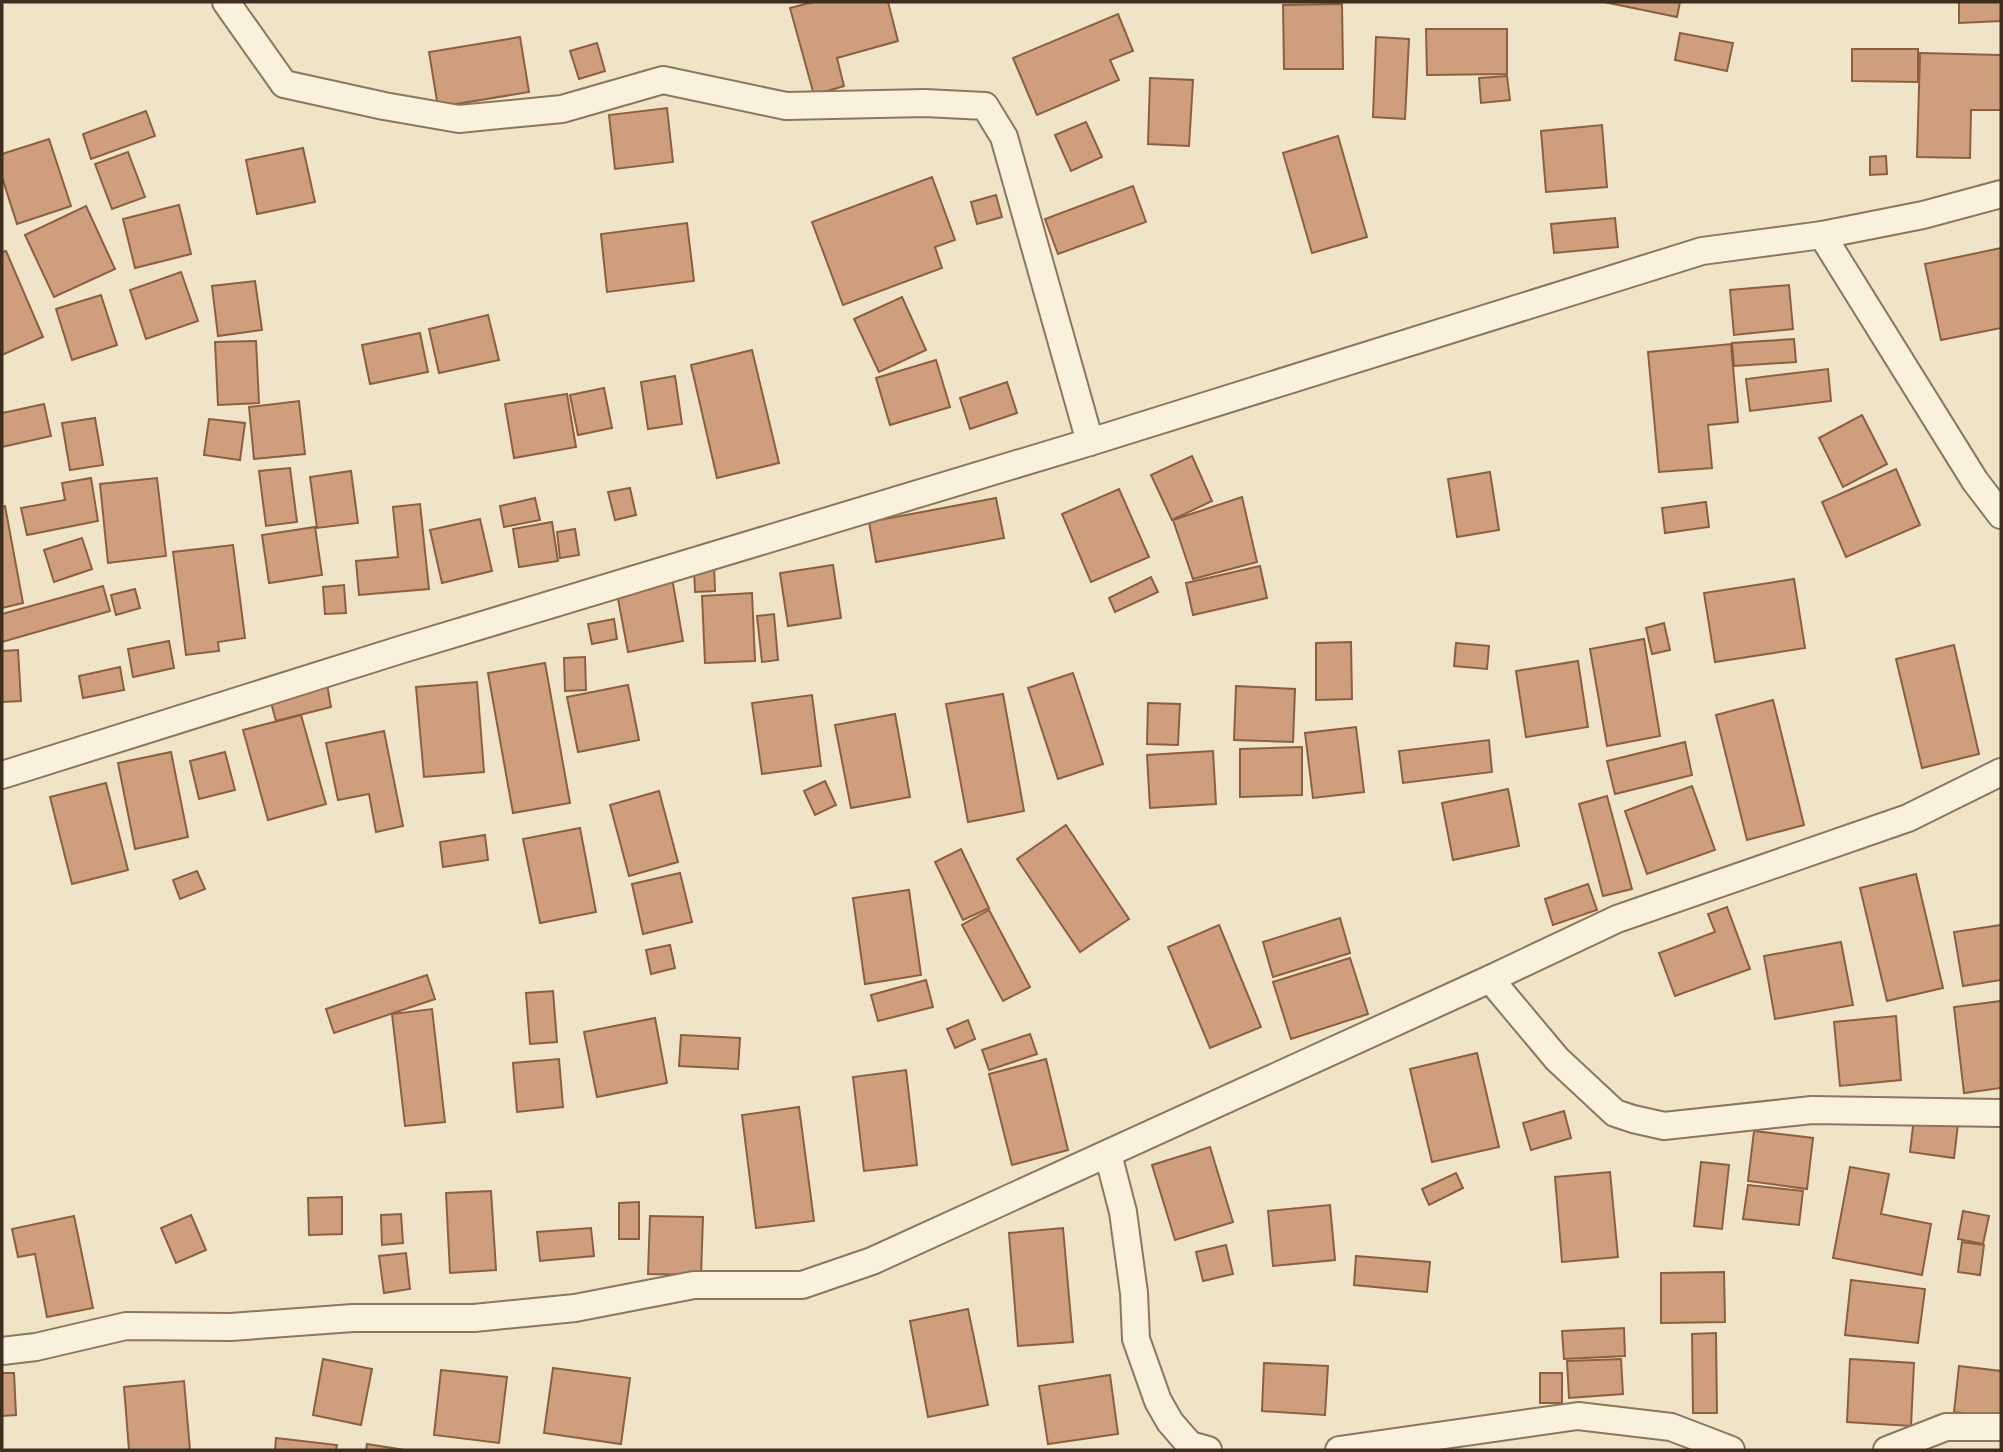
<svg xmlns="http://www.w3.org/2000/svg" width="2003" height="1452" font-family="'Zilla Slab',serif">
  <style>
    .building { fill: #cf9f7d; stroke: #8d5f41; stroke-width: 2 }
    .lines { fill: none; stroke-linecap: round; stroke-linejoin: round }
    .minor-casing { stroke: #8d765c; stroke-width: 30 }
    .minor { stroke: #faf1dc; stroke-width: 26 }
  </style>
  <rect width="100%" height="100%" fill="#f0e4c8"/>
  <!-- building -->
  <g class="building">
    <path d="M 813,2 L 888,2 L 898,41 L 837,58 L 844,86 L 814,95 L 790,8 Z"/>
    <path d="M 1604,2 L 1680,2 L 1677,17 Z"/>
    <path d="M 1959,2 L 2001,2 L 2001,21 L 1959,23 Z"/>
    <path d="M 1342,4 L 1343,69 L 1284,69 L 1283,5 Z"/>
    <path d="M 1118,14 L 1133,51 L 1110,60 L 1119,80 L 1037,115 L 1013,58 Z"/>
    <path d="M 1426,29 L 1507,29 L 1507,74 L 1427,75 Z"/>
    <path d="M 1680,33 L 1733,43 L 1727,71 L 1675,60 Z"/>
    <path d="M 520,37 L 529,92 L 438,107 L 429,52 Z"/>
    <path d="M 1376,37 L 1409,39 L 1405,119 L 1373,117 Z"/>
    <path d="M 597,43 L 605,71 L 579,79 L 570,51 Z"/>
    <path d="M 1852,49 L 1918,49 L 1918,82 L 1852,81 Z"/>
    <path d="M 1920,53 L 2001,55 L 2001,110 L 1971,110 L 1970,158 L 1917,157 Z"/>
    <path d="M 1507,76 L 1510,100 L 1481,103 L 1479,78 Z"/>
    <path d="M 1150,78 L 1193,80 L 1189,146 L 1148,144 Z"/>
    <path d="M 667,108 L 673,162 L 615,169 L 609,115 Z"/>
    <path d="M 146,111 L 155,136 L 91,159 L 83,134 Z"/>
    <path d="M 1086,122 L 1102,157 L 1071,171 L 1055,135 Z"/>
    <path d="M 1602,125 L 1607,187 L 1546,192 L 1541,131 Z"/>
    <path d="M 1338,136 L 1367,237 L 1312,253 L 1283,153 Z"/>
    <path d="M 49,139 L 71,206 L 17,224 L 2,177 L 2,154 Z"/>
    <path d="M 303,148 L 315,202 L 257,214 L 246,160 Z"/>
    <path d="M 128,152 L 145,197 L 112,209 L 95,164 Z"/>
    <path d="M 1886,156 L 1887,174 L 1870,175 L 1870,157 Z"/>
    <path d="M 932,177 L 955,240 L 935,247 L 942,268 L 843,305 L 812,222 Z"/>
    <path d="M 1133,186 L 1146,222 L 1058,254 L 1045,219 Z"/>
    <path d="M 996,195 L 1002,217 L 977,224 L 971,202 Z"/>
    <path d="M 179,205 L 191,254 L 135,268 L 123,219 Z"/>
    <path d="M 86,206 L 115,269 L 54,297 L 25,235 Z"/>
    <path d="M 1615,218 L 1618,247 L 1554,253 L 1551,224 Z"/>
    <path d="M 687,223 L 694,281 L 607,292 L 601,234 Z"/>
    <path d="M 2001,248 L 2001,328 L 1941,340 L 1925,264 Z"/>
    <path d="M 6,251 L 43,337 L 2,355 L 2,252 Z"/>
    <path d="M 181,272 L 198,321 L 146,339 L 130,290 Z"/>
    <path d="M 255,281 L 262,330 L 218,336 L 212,286 Z"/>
    <path d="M 1789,285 L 1793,329 L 1734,335 L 1730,290 Z"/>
    <path d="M 101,295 L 117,345 L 72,360 L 56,309 Z"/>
    <path d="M 902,297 L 926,350 L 879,372 L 854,319 Z"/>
    <path d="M 488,315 L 499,360 L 439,373 L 429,329 Z"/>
    <path d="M 420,333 L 428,372 L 370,384 L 362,345 Z"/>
    <path d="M 1794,339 L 1796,362 L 1734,366 L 1732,343 Z"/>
    <path d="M 256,341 L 259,403 L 218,405 L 215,342 Z"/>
    <path d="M 1731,344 L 1738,422 L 1708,425 L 1712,468 L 1659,472 L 1648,352 Z"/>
    <path d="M 752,350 L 779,463 L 717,478 L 691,365 Z"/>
    <path d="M 936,360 L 950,407 L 890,425 L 876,378 Z"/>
    <path d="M 1828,369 L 1831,401 L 1750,411 L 1746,379 Z"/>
    <path d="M 675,376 L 682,424 L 648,429 L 641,382 Z"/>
    <path d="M 1007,382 L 1017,413 L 970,429 L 960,398 Z"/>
    <path d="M 604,388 L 612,428 L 578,435 L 570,395 Z"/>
    <path d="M 567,394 L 576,447 L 514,458 L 505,404 Z"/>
    <path d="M 299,401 L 305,454 L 254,459 L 249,407 Z"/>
    <path d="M 44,404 L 51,436 L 2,447 L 2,413 Z"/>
    <path d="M 1862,415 L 1887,464 L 1843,487 L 1819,438 Z"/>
    <path d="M 95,418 L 103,465 L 70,470 L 62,423 Z"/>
    <path d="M 209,419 L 245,423 L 240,460 L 204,455 Z"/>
    <path d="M 1192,456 L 1212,501 L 1172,520 L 1151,475 Z"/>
    <path d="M 290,468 L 297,522 L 266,526 L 259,471 Z"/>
    <path d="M 1896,469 L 1920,525 L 1846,557 L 1822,502 Z"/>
    <path d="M 351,471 L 358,523 L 317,528 L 310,477 Z"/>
    <path d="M 1490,472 L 1499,530 L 1457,537 L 1448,479 Z"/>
    <path d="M 91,478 L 98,521 L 27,535 L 21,508 L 65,500 L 62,483 Z"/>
    <path d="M 157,478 L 166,556 L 108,563 L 100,484 Z"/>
    <path d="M 630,488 L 636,515 L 615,520 L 608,492 Z"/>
    <path d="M 1119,489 L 1149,557 L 1091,582 L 1062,514 Z"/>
    <path d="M 1242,497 L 1257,562 L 1193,579 L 1173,520 Z"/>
    <path d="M 535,498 L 540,520 L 504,527 L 500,506 Z"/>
    <path d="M 996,498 L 1004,538 L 876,562 L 869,522 Z"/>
    <path d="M 1706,502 L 1709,527 L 1665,533 L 1662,508 Z"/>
    <path d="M 420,504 L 429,589 L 359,595 L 356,561 L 398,557 L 393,507 Z"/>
    <path d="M 5,506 L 23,603 L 2,608 L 2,507 Z"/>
    <path d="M 480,519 L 492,571 L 442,583 L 430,530 Z"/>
    <path d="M 552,522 L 558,561 L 519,567 L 513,529 Z"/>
    <path d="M 315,527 L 322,575 L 269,583 L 262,535 Z"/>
    <path d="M 575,529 L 579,555 L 560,558 L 557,532 Z"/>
    <path d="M 82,538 L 92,569 L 54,582 L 44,550 Z"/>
    <path d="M 233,545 L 245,638 L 218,642 L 219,651 L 186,655 L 173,552 Z"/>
    <path d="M 714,564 L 715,591 L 695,592 L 694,567 Z"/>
    <path d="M 833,565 L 841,618 L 788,626 L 780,573 Z"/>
    <path d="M 1260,566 L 1267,598 L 1193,615 L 1186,583 Z"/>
    <path d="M 1151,577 L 1158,592 L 1115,612 L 1109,598 Z"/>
    <path d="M 672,578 L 683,641 L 628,652 L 616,588 Z"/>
    <path d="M 1794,579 L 1805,648 L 1715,662 L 1704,593 Z"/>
    <path d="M 344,585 L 346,613 L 325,614 L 323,587 Z"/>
    <path d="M 103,586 L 110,611 L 2,642 L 2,614 Z"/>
    <path d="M 135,589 L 140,608 L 116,615 L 111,595 Z"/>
    <path d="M 752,593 L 755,661 L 705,663 L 702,596 Z"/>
    <path d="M 774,614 L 778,660 L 762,662 L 757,616 Z"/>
    <path d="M 614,619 L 617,639 L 592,644 L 588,624 Z"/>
    <path d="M 1664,623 L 1670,650 L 1652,654 L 1646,628 Z"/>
    <path d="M 1644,639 L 1660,736 L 1607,746 L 1590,649 Z"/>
    <path d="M 169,641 L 174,668 L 133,677 L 128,649 Z"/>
    <path d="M 1351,642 L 1352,699 L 1316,700 L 1316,643 Z"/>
    <path d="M 1456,643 L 1489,646 L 1487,669 L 1454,666 Z"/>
    <path d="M 1954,645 L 1979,754 L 1922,768 L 1896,659 Z"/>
    <path d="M 18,650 L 21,701 L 2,702 L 2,651 Z"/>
    <path d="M 585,657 L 586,690 L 565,691 L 564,658 Z"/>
    <path d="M 1578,661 L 1588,727 L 1526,737 L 1516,671 Z"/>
    <path d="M 545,663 L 570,803 L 513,813 L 488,673 Z"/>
    <path d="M 120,667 L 124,690 L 83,698 L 79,676 Z"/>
    <path d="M 1073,673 L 1103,764 L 1058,779 L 1028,688 Z"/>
    <path d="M 477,682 L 484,772 L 424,777 L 416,687 Z"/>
    <path d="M 327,684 L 331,707 L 276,721 L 270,699 Z"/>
    <path d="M 628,685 L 639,740 L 578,752 L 567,697 Z"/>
    <path d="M 1236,686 L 1295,689 L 1293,742 L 1234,740 Z"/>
    <path d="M 1003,694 L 1024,811 L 968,822 L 946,704 Z"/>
    <path d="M 812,695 L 821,766 L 762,774 L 752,703 Z"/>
    <path d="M 1773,700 L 1804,825 L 1747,840 L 1716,715 Z"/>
    <path d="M 1148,703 L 1180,704 L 1178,745 L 1147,744 Z"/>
    <path d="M 895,714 L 910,797 L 851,808 L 835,725 Z"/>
    <path d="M 301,715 L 326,804 L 268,820 L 243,730 Z"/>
    <path d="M 1356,727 L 1364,792 L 1313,798 L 1305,733 Z"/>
    <path d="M 384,731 L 403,826 L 376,832 L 369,794 L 338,800 L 326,743 Z"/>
    <path d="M 1489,740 L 1492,772 L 1403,783 L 1399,751 Z"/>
    <path d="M 1685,742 L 1692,775 L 1615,794 L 1607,761 Z"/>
    <path d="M 1302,747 L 1302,795 L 1240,797 L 1240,749 Z"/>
    <path d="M 1213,751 L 1216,804 L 1150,808 L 1147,755 Z"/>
    <path d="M 171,752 L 188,837 L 135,849 L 118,763 Z"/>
    <path d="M 225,752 L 235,790 L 199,799 L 190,761 Z"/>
    <path d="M 825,781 L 836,805 L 815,815 L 804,791 Z"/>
    <path d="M 106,783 L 128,870 L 72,884 L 50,797 Z"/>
    <path d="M 1692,786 L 1715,850 L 1647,874 L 1625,811 Z"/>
    <path d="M 1508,789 L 1519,846 L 1453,860 L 1442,803 Z"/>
    <path d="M 659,791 L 678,862 L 629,876 L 610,805 Z"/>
    <path d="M 1607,796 L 1632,889 L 1603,896 L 1579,804 Z"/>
    <path d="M 1066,825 L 1129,919 L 1080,952 L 1017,859 Z"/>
    <path d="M 580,828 L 596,912 L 540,923 L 523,839 Z"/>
    <path d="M 485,835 L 488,860 L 443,867 L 440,842 Z"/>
    <path d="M 961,849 L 989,908 L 963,920 L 935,862 Z"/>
    <path d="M 197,871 L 205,889 L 180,899 L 173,880 Z"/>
    <path d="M 680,873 L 692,922 L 643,934 L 632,884 Z"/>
    <path d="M 1916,874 L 1943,988 L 1887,1001 L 1860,888 Z"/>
    <path d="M 1588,884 L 1597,910 L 1553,925 L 1545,899 Z"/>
    <path d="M 909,890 L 921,975 L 865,984 L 853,898 Z"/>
    <path d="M 1727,907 L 1750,969 L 1675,996 L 1659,953 L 1715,932 L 1708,914 Z"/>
    <path d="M 989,910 L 1030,987 L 1003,1001 L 962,925 Z"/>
    <path d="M 1340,918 L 1350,953 L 1273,977 L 1263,942 Z"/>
    <path d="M 1219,925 L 1261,1027 L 1210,1048 L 1168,947 Z"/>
    <path d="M 2001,925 L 2001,980 L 1963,986 L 1954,932 Z"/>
    <path d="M 1841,942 L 1853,1005 L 1775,1019 L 1764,956 Z"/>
    <path d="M 670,945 L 675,968 L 651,974 L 646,950 Z"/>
    <path d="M 1350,958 L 1368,1014 L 1291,1039 L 1273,982 Z"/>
    <path d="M 427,975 L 435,999 L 334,1033 L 326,1009 Z"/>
    <path d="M 926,980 L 933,1007 L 878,1021 L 871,995 Z"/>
    <path d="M 553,991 L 557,1042 L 530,1044 L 526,993 Z"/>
    <path d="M 2001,1001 L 2001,1088 L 1964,1093 L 1954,1007 Z"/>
    <path d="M 432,1009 L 445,1122 L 405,1126 L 392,1014 Z"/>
    <path d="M 1896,1016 L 1901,1080 L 1840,1086 L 1834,1022 Z"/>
    <path d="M 655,1018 L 667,1083 L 597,1097 L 584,1032 Z"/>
    <path d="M 968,1020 L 975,1039 L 955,1048 L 947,1029 Z"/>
    <path d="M 1030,1034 L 1037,1054 L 989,1070 L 982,1050 Z"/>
    <path d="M 681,1035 L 740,1038 L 738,1069 L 679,1066 Z"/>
    <path d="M 1477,1053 L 1499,1147 L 1432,1162 L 1410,1069 Z"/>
    <path d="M 559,1059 L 563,1107 L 517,1112 L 513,1063 Z"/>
    <path d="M 1046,1059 L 1068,1150 L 1012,1165 L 989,1074 Z"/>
    <path d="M 906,1070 L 917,1165 L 864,1171 L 853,1077 Z"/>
    <path d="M 799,1107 L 814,1221 L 756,1228 L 742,1115 Z"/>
    <path d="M 1564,1111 L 1571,1138 L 1531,1150 L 1523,1123 Z"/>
    <path d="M 1914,1118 L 1958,1124 L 1954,1158 L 1910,1152 Z"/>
    <path d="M 1754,1131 L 1813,1138 L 1807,1189 L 1748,1181 Z"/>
    <path d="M 1210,1147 L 1233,1222 L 1175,1240 L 1152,1165 Z"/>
    <path d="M 1701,1162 L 1729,1165 L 1722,1229 L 1694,1226 Z"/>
    <path d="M 1850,1167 L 1889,1174 L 1881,1214 L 1931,1224 L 1922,1275 L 1833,1258 Z"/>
    <path d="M 1610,1172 L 1618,1257 L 1562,1262 L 1555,1177 Z"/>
    <path d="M 1456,1173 L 1463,1188 L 1429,1205 L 1422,1189 Z"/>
    <path d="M 1748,1185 L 1803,1191 L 1799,1225 L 1743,1219 Z"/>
    <path d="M 491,1191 L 496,1270 L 450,1273 L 446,1193 Z"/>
    <path d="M 342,1197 L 342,1234 L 309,1235 L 308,1198 Z"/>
    <path d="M 639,1202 L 639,1239 L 619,1239 L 619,1203 Z"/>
    <path d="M 1330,1205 L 1335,1260 L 1273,1266 L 1268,1211 Z"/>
    <path d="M 1963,1211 L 1989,1216 L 1983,1244 L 1958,1239 Z"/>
    <path d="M 401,1214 L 403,1243 L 382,1245 L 381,1215 Z"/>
    <path d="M 191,1215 L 206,1250 L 176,1263 L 161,1228 Z"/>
    <path d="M 74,1216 L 93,1308 L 47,1317 L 35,1254 L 18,1257 L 12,1229 Z"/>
    <path d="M 650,1216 L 703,1217 L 701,1275 L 648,1274 Z"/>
    <path d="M 591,1228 L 594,1256 L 540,1261 L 537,1232 Z"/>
    <path d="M 1063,1228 L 1073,1342 L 1018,1346 L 1009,1233 Z"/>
    <path d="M 1962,1242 L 1984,1245 L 1980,1275 L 1958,1272 Z"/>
    <path d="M 1226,1245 L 1233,1274 L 1203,1281 L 1196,1252 Z"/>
    <path d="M 406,1253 L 410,1289 L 384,1293 L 379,1256 Z"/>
    <path d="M 1356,1256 L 1430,1262 L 1427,1292 L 1354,1285 Z"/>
    <path d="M 1724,1272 L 1725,1322 L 1661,1323 L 1661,1273 Z"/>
    <path d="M 1851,1280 L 1925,1289 L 1918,1343 L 1845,1335 Z"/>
    <path d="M 968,1309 L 988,1405 L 928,1417 L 910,1321 Z"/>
    <path d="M 1624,1328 L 1625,1356 L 1564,1359 L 1562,1331 Z"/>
    <path d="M 1716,1333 L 1717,1413 L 1693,1413 L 1692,1334 Z"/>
    <path d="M 323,1359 L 372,1369 L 361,1425 L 313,1415 Z"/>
    <path d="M 1621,1359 L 1623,1394 L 1569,1398 L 1567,1361 Z"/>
    <path d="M 1850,1359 L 1914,1363 L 1911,1426 L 1847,1422 Z"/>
    <path d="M 1264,1363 L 1328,1366 L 1325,1415 L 1262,1411 Z"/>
    <path d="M 1959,1366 L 2001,1371 L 2001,1417 L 1954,1412 Z"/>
    <path d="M 553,1368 L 630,1378 L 621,1444 L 544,1433 Z"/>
    <path d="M 441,1370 L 507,1377 L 499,1443 L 434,1435 Z"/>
    <path d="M 2,1373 L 14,1373 L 16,1415 L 2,1416 Z"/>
    <rect x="1540" y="1373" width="22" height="30"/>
    <path d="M 1110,1375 L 1118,1434 L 1048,1444 L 1039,1386 Z"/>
    <path d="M 184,1381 L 190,1450 L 129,1450 L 124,1387 Z"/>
    <path d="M 276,1438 L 337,1445 L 336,1450 L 275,1450 Z"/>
    <path d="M 367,1444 L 405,1450 L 366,1450 Z"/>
  </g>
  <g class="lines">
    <defs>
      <g id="minor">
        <path d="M 226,2 L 284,84 L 384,106 L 459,119 L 562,109 L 663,80 L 786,106 L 925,103 L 985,106 L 1004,137 L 1090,442"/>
        <path d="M 1822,235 L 1975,481 L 2001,515"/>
        <path d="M 2,775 L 403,649 L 1090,442 L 1702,251 L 1822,235 L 1923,215 L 2001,194"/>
        <path d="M 1490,979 L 1557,1059 L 1615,1113 L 1633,1119 L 1664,1126 L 1812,1110 L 2001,1113"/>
        <path d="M 1108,1154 L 1123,1212 L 1134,1293 L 1136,1339 L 1158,1401 L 1170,1422 L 1190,1445 L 1208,1450"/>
        <path d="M 2,1351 L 36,1347 L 126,1326 L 231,1327 L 353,1318 L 474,1318 L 575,1308 L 694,1285 L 802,1285 L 872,1261 L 1490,979 L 1617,919 L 1908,818 L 2001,772"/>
        <path d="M 1339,1450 L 1578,1416 L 1671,1427 L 1731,1450"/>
        <path d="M 1887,1450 L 1946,1427 L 2001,1427"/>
      </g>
    </defs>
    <!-- minor casing -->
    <use href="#minor" class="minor-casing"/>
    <!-- minor -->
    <use href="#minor" class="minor"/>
  </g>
  <!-- border -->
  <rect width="2003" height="1452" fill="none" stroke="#3d2e20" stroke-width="7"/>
</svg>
